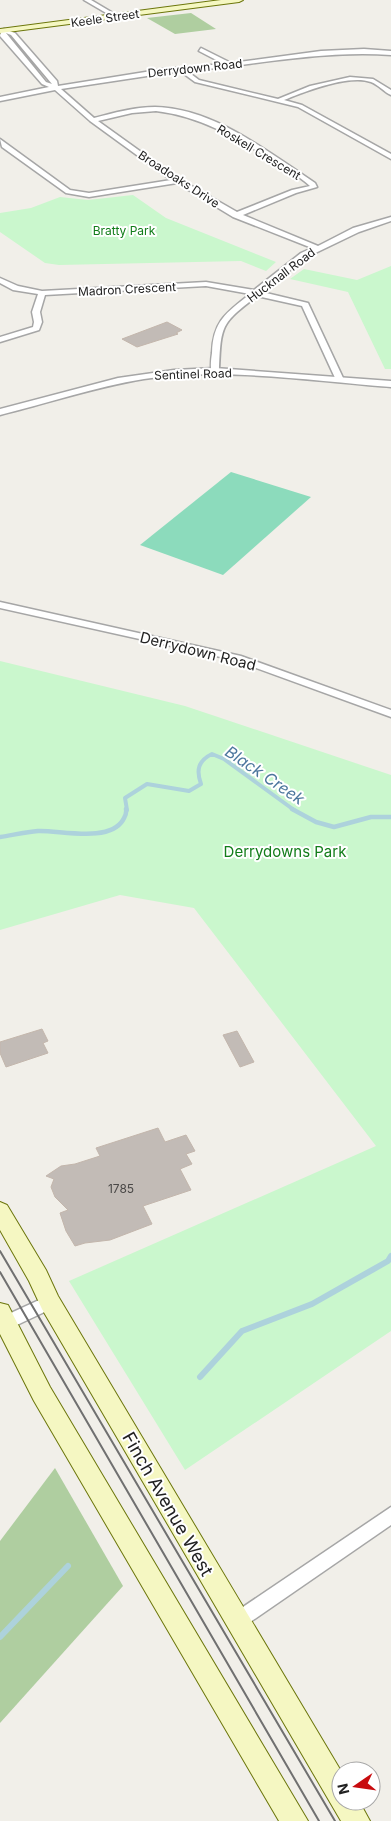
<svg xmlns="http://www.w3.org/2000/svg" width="391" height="1821" font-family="Inter,sans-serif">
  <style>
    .forest { fill: #afcea0 }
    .park { fill: #caf7cd }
    .pitch { fill: #8cdbbc }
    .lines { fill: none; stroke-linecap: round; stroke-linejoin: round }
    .stream-far2 { stroke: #add2dc; stroke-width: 4 }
    .stream-far1 { stroke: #add2dc; stroke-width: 4.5 }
    .stream { stroke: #add2dc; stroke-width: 6 }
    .building { fill: #c2bbb6; stroke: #c3b6ac }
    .minor-casing { stroke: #a6a6a6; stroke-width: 3 }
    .tertiary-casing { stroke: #a6a6a6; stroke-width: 3 }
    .secondary-casing { stroke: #6c760b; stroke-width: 2 }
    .minor { fill: #fff; fill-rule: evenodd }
    .tertiary { fill: #fff; fill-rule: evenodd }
    .secondary { fill: #f5f7c2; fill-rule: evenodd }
    .tram { stroke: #707070; stroke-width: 2 }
    .labels { text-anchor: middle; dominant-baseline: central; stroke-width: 4; stroke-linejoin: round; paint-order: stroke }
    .far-street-label { font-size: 12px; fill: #222; stroke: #fff }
    .far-park-label { font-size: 12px; fill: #127d1a; stroke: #fff }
    .number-label { font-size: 12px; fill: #4a4847 }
    .street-label { font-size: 15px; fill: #222; stroke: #fff }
    .park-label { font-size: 15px; fill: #127d1a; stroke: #fff }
    .water-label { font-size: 16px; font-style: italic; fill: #4c769d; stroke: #fff }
    .near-street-label { font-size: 18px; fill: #222; stroke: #fff }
  </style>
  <rect width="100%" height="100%" fill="#f1efe9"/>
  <!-- forest -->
  <g class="forest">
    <path d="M 191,13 L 216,29 L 175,34 L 147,18 Z"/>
    <path d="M 55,1468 L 123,1586 L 0,1723 L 0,1541 Z"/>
  </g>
  <!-- park -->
  <g class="park">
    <path d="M 133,195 L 166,218 L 276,262 L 266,271 L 241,261 L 59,265 L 45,263 L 0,232 L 0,213 L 31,208 L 60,197 L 88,200 Z"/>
    <path d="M 391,266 L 391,369 L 385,369 L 348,292 L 290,279 L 304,269 L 357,280 Z"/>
    <path d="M 0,661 L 185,706 L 391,775 L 391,1331 L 185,1470 L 69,1281 L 376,1146 L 194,908 L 120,895 L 0,930 Z"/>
  </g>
  <!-- pitch -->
  <path class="pitch" d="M 231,472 L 311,497 L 223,575 L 140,545 Z"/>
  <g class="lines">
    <!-- stream-far2 -->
    <path class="stream-far2" d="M 127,810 L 125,798 L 147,784 L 189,791 L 201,784 C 196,770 198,761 212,754 L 224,759 L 294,810"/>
    <!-- stream-far1 -->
    <g class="stream-far1">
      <path d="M 292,809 L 316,822 L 334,827 L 371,817 L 391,817"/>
      <path d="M 0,837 C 13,835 26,832 38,831 C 60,830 109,843 123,820 C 125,816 127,814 126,809"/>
    </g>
    <!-- stream -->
    <g class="stream">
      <path d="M 200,1377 L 242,1331 L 312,1304 L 388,1261 L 391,1256"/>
      <path d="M 0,1637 L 68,1566"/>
    </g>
  </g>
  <!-- building -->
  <g class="building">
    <path d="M 167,322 L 182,330 L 176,333 L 178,334 L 137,347 L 122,339 Z"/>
    <path d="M 42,1029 L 48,1041 L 43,1043 L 48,1053 L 6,1067 L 0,1053 L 0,1042 Z"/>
    <path d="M 237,1031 L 254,1062 L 240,1067 L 223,1035 Z"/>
    <path d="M 158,1128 L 165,1142 L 186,1135 L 195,1151 L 186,1154 L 192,1164 L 180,1169 L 191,1190 L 143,1206 L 152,1224 L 110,1240 L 85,1243 L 75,1246 L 66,1231 L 60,1213 L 68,1210 L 55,1197 L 51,1187 L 54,1179 L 46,1176 L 61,1166 L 75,1164 L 100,1156 L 96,1148 Z"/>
  </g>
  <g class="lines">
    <defs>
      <g id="minor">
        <path d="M 84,0 L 91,0 L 118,16 L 113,17 Z"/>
        <path d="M 4,29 L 15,33 L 57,81 L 58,86 L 164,69 L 224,64 L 199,51 L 201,48 L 231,63 L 321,51 L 364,49 L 391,51 L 391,55 C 323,50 255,65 187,71 L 199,80 L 278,99 L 310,86 L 350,77 L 373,79 L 391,90 L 391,95 C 384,92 379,85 371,82 C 349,74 306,91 284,100 L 302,105 L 391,154 L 391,159 L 298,107 L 195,82 L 180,71 L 61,89 L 94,118 C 114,113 134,107 155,107 C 214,108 268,152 315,183 L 317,187 L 296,193 L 243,215 L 318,246 L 353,228 L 391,217 L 391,221 L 359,232 L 307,257 L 262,292 L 308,303 L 344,380 L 343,382 L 336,380 L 302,306 L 257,296 C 221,324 221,324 219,371 L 212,373 C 210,367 211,360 212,353 C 213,321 226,313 250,294 L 206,286 L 45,295 L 40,312 L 42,322 L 39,330 L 0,342 L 0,337 L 33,327 L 34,322 L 32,312 L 38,294 L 13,290 L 0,283 L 0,278 L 18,286 L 42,291 L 206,282 L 254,290 L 301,253 L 312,248 L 233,217 L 177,183 L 89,197 L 66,193 L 2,147 L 0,139 L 70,190 L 89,193 L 171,180 L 90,121 L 55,90 L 0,101 L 0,97 L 49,87 L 42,84 L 0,36 L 1,31 ZM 6,33 L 11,35 L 52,84 L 46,82 ZM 156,111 C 199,116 235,137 272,160 C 284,168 299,176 310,186 L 292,190 L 237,212 L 176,177 L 98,121 L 132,113 Z"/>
        <path d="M 0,602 L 241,656 L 391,710 L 391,717 L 234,660 L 0,608 Z"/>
        <path d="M 50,1295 L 55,1297 L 58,1302 L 55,1307 L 0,1333 L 0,1318 Z"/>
        <path d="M 391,1507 L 391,1525 L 243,1627 L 237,1630 L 231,1627 L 228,1621 L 231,1615 Z"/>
      </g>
      <path id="tertiary" d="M 215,368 L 391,381 L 391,387 C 312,381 222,367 144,379 C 95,387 48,403 0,415 L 0,409 L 118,378 L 174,370 Z"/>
      <g id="secondary">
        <path d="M 221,0 L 243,0 L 239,2 L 0,33 L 0,29 Z"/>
        <path d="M 0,1202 L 7,1205 L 46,1270 L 58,1296 L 341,1771 L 341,1801 L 359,1801 L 370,1821 L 341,1821 L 42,1309 L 29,1281 L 0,1230 Z"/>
        <path d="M 0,1303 L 8,1305 L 50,1387 L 308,1821 L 279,1821 L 34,1401 L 0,1334 Z"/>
      </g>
    </defs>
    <!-- minor casing -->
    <use href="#minor" class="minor-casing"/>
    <!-- tertiary casing -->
    <use href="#tertiary" class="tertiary-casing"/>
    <!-- secondary casing -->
    <use href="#secondary" class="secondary-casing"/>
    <!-- minor -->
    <use href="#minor" class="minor"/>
    <!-- tertiary -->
    <use href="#tertiary" class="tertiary"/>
    <!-- secondary -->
    <use href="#secondary" class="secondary"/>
    <!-- tram -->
    <g class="tram">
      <path d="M 0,1251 L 335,1821"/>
      <path d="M 0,1272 L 319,1821"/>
    </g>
  </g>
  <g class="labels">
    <!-- far-street labels -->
    <g class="far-street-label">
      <text transform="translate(105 18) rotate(-8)">Keele Street</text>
      <text transform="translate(195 68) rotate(-6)">Derrydown Road</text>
      <text transform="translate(259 152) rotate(31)">Roskell Crescent</text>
      <text transform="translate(179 179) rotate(33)">Broadoaks Drive</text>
      <text transform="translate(281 275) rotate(-37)">Hucknall Road</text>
      <text transform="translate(127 289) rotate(-3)">Madron Crescent</text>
      <text transform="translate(193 374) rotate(-2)">Sentinel Road</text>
    </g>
    <!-- far-park labels -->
    <g class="far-park-label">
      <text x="124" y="230">Bratty Park</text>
    </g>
    <!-- number labels -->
    <g class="number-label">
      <text x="121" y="1188">1785</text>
    </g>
    <!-- street labels -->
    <g class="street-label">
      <text transform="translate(198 651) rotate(14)">Derrydown Road</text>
    </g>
    <!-- park labels -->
    <g class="park-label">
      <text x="285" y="851">Derrydowns Park</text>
    </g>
    <!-- water labels -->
    <g class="water-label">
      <text transform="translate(265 775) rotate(34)">Black Creek</text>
    </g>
    <!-- near-street labels -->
    <g class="near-street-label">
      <text transform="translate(168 1504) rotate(60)">Finch Avenue West</text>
    </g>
  </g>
  <!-- north arrow -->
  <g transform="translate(356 1786) rotate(257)"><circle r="24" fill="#ffffff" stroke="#a7a7a7"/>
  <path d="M0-4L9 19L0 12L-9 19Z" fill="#c80b0e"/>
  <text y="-8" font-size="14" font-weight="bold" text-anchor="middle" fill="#222222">N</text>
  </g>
</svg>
